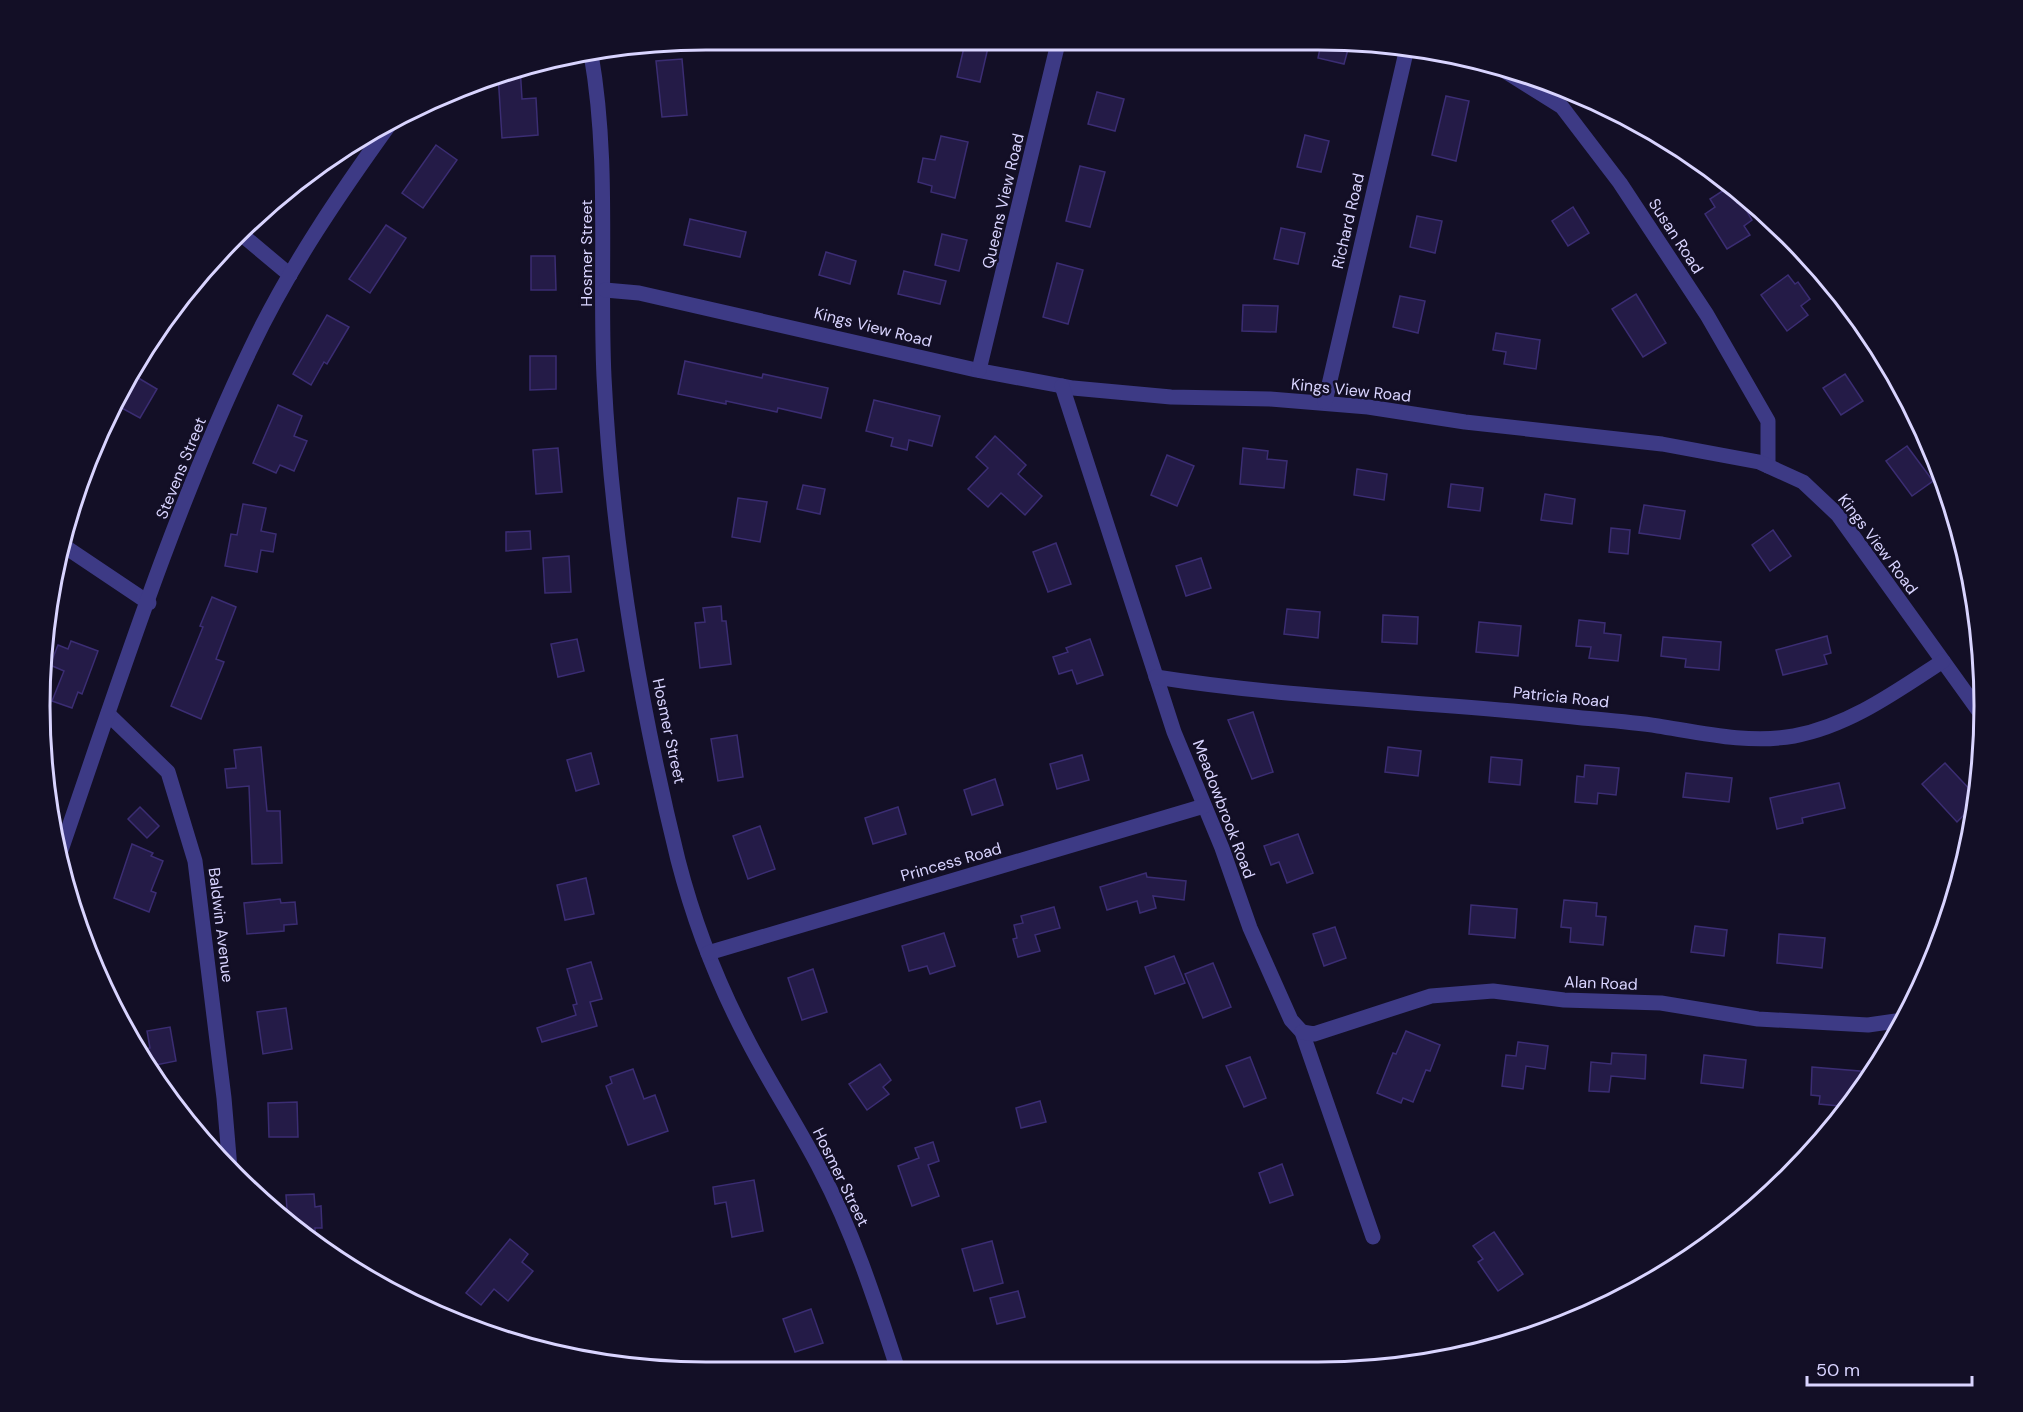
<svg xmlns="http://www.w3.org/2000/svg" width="2023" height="1412" font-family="'DM Sans',sans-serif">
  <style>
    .building { fill: #241b47; stroke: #3b2d73; stroke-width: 1.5 }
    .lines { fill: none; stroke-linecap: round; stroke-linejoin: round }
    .minor { stroke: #3d3a85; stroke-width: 15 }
    .labels { text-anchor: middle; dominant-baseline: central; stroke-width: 5; stroke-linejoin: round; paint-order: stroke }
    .street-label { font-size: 16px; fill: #d9d4ff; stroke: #130f26 }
    .rim { fill: none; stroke: #d9d4ff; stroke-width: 3 }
  </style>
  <rect width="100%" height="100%" fill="#130f26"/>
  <!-- building -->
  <g class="building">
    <path d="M 966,39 L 990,39 L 980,82 L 957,77 Z"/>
    <path d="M 1322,39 L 1350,42 L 1344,64 L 1318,58 Z"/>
    <path d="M 682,59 L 687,115 L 662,117 L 656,61 Z"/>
    <path d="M 520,66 L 522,99 L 536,98 L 538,135 L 502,138 L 498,74 Z"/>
    <path d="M 1097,92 L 1124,99 L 1115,131 L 1088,124 Z"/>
    <path d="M 1446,96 L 1469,101 L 1456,161 L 1432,155 Z"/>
    <path d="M 1305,135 L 1329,141 L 1321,172 L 1297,167 Z"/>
    <path d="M 941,136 L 968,142 L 955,198 L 931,192 L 932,186 L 918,182 L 923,158 L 935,160 Z"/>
    <path d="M 436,145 L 457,160 L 423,208 L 402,193 Z"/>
    <path d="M 1080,166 L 1105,172 L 1090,227 L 1066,221 Z"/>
    <path d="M 1727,188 L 1737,203 L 1741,201 L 1752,220 L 1744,226 L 1750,235 L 1727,249 L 1705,214 L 1715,207 L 1710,199 Z"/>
    <path d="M 1573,207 L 1589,233 L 1568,246 L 1552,221 Z"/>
    <path d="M 1417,216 L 1442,221 L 1435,253 L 1410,247 Z"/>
    <path d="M 690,219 L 746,232 L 740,257 L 684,245 Z"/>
    <path d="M 386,225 L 406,238 L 370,293 L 349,279 Z"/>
    <path d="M 1281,228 L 1305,233 L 1298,264 L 1274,259 Z"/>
    <path d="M 942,234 L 967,240 L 959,271 L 935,265 Z"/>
    <path d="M 826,252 L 856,261 L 850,284 L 819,275 Z"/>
    <path d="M 531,256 L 555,256 L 556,290 L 531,290 Z"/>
    <path d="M 1057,263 L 1083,270 L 1068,324 L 1043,317 Z"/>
    <path d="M 904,271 L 946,281 L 940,304 L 898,294 Z"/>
    <path d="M 1788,275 L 1795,284 L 1798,282 L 1810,299 L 1801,306 L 1808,315 L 1787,331 L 1761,295 Z"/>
    <path d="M 1636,294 L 1666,343 L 1643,357 L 1612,309 Z"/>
    <path d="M 1400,296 L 1425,301 L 1418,333 L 1393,327 Z"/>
    <path d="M 1243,305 L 1278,306 L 1276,332 L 1242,331 Z"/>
    <path d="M 327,315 L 349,327 L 327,364 L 324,362 L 311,385 L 293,374 Z"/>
    <path d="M 1496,333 L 1540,340 L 1536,369 L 1504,364 L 1506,352 L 1493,350 Z"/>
    <path d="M 530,356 L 556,356 L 556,389 L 530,390 Z"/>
    <path d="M 685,361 L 762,378 L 763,374 L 828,388 L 821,418 L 778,408 L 777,412 L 726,401 L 726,404 L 678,394 Z"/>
    <path d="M 1845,374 L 1863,401 L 1841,415 L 1823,388 Z"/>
    <path d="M 135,376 L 157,389 L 140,418 L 118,406 Z"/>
    <path d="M 874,400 L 940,416 L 932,446 L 909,440 L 907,450 L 891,446 L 893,438 L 866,431 Z"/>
    <path d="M 278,405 L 302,416 L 294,436 L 307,441 L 294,471 L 280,465 L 276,473 L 253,463 Z"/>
    <path d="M 995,436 L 1026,465 L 1018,474 L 1042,496 L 1025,515 L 1001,493 L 988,507 L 968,489 L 988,468 L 976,457 Z"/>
    <path d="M 1907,446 L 1933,481 L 1912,496 L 1886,461 Z"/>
    <path d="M 558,448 L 562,492 L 536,494 L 533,450 Z"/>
    <path d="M 1243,448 L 1268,451 L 1267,459 L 1287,461 L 1284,488 L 1240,484 Z"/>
    <path d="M 1167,455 L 1194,466 L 1177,506 L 1151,495 Z"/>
    <path d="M 1357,469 L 1387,474 L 1384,500 L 1354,495 Z"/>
    <path d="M 1451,484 L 1483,488 L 1480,511 L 1448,507 Z"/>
    <path d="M 803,485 L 825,489 L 820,514 L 797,509 Z"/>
    <path d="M 1545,494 L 1575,499 L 1572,524 L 1541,520 Z"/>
    <path d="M 738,498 L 767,502 L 760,542 L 732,537 Z"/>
    <path d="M 243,504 L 266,508 L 261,531 L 276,534 L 273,552 L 261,550 L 257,572 L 225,566 L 231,534 L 237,535 Z"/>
    <path d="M 1644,505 L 1685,511 L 1680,539 L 1639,533 Z"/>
    <path d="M 1611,528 L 1630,530 L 1628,554 L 1609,552 Z"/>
    <path d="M 1773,530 L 1791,556 L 1770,571 L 1752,545 Z"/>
    <path d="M 530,531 L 531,549 L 506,551 L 506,532 Z"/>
    <path d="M 1056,543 L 1071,584 L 1048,592 L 1033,552 Z"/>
    <path d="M 569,556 L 571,592 L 545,593 L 543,558 Z"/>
    <path d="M 1201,558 L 1211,588 L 1186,596 L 1176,566 Z"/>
    <path d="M 212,597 L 236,607 L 216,659 L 224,662 L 201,719 L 171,706 L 203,627 L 200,626 Z"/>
    <path d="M 721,606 L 722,621 L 726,621 L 731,664 L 700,668 L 695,623 L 705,622 L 703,608 Z"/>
    <path d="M 1287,609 L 1320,612 L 1318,638 L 1284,634 Z"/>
    <path d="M 1383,615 L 1418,617 L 1417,644 L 1382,642 Z"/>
    <path d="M 1579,620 L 1605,623 L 1604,633 L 1621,635 L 1618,661 L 1589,658 L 1591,647 L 1576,646 Z"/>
    <path d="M 1479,622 L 1521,626 L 1518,656 L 1476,652 Z"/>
    <path d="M 1827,636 L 1831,653 L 1824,655 L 1827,664 L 1783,675 L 1776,650 Z"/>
    <path d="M 1663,637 L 1721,642 L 1719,670 L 1685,667 L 1686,659 L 1661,656 Z"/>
    <path d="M 577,639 L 584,671 L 558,677 L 551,644 Z"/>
    <path d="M 1090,639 L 1103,675 L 1077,684 L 1072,670 L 1059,674 L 1053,657 L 1068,652 L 1066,648 Z"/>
    <path d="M 71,641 L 98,651 L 82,694 L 78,692 L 72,708 L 52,701 L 64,671 L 50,665 L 58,645 L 68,649 Z"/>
    <path d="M 1253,712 L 1273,772 L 1252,779 L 1228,720 Z"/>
    <path d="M 737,735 L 743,777 L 718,781 L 711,739 Z"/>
    <path d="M 261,747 L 267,811 L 280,811 L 282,863 L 252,864 L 249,786 L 227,788 L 225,769 L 236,768 L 234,750 Z"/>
    <path d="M 1388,747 L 1421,751 L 1418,776 L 1385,772 Z"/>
    <path d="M 591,753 L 599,784 L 576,791 L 567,760 Z"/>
    <path d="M 1082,755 L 1089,780 L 1057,789 L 1050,764 Z"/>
    <path d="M 1491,757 L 1522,760 L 1520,785 L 1489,782 Z"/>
    <path d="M 1945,763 L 1975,795 L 1973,806 L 1957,822 L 1922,784 Z"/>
    <path d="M 1585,765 L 1619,768 L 1616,795 L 1598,793 L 1597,804 L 1575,802 L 1577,776 L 1584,777 Z"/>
    <path d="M 1686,773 L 1732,778 L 1729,802 L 1683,797 Z"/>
    <path d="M 995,779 L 1003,805 L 972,815 L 964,790 Z"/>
    <path d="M 1839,783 L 1845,808 L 1802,818 L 1803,823 L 1777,829 L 1770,798 Z"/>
    <path d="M 140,807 L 159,826 L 147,838 L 128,819 Z"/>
    <path d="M 898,807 L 906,834 L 873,844 L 865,818 Z"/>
    <path d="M 760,826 L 775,869 L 748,879 L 733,836 Z"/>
    <path d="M 1298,834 L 1313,873 L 1287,883 L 1279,862 L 1271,865 L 1264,846 Z"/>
    <path d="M 132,844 L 153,853 L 151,856 L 163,861 L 151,891 L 156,893 L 149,912 L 114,898 Z"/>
    <path d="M 1146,873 L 1147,877 L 1186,881 L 1184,900 L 1153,896 L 1156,908 L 1140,913 L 1137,901 L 1107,910 L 1100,887 Z"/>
    <path d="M 586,878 L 594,914 L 565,920 L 557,885 Z"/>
    <path d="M 280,899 L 281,903 L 295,902 L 297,924 L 284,925 L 284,931 L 247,934 L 244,903 Z"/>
    <path d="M 1564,900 L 1597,903 L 1596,916 L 1606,917 L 1603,945 L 1570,942 L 1571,928 L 1561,927 Z"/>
    <path d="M 1471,905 L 1517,909 L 1515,938 L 1469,934 Z"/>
    <path d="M 1054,907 L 1060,928 L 1035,935 L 1040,951 L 1018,957 L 1013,939 L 1017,938 L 1014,925 L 1023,923 L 1021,916 Z"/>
    <path d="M 1695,926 L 1727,930 L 1724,956 L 1691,952 Z"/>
    <path d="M 1335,927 L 1346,958 L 1324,966 L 1313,934 Z"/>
    <path d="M 944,933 L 955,966 L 930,974 L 927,966 L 909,971 L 902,946 Z"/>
    <path d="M 1779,934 L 1825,938 L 1822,968 L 1777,963 Z"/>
    <path d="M 1174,956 L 1185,983 L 1155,994 L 1145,967 Z"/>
    <path d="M 591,962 L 602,999 L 590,1002 L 597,1026 L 542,1042 L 537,1028 L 576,1015 L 573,1005 L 577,1004 L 567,969 Z"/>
    <path d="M 1213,963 L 1231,1007 L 1203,1018 L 1185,974 Z"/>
    <path d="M 813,969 L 827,1012 L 802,1020 L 788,978 Z"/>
    <path d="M 286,1008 L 292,1049 L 263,1054 L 257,1012 Z"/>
    <path d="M 170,1027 L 176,1061 L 151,1066 L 141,1050 L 150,1048 L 147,1031 Z"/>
    <path d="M 1406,1031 L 1440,1045 L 1430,1071 L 1426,1070 L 1413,1102 L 1403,1098 L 1401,1103 L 1377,1093 L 1393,1053 L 1396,1054 Z"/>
    <path d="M 1518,1042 L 1548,1046 L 1545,1069 L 1526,1066 L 1523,1089 L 1502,1086 L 1506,1055 L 1516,1056 Z"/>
    <path d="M 1612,1053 L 1646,1055 L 1645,1079 L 1611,1076 L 1609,1092 L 1589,1091 L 1591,1062 L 1611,1064 Z"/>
    <path d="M 1704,1055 L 1746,1060 L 1743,1088 L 1701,1083 Z"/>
    <path d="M 1250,1057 L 1266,1098 L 1244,1107 L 1226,1066 Z"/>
    <path d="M 880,1064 L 891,1080 L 883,1087 L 889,1094 L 867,1110 L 849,1084 Z"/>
    <path d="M 1812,1067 L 1871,1072 L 1850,1107 L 1819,1104 L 1820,1096 L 1811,1095 Z"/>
    <path d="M 633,1069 L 644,1099 L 655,1095 L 668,1131 L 628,1145 L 606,1086 L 612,1083 L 610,1077 Z"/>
    <path d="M 1040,1101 L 1046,1122 L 1021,1128 L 1016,1108 Z"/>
    <path d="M 297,1102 L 298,1137 L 269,1137 L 268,1103 Z"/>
    <path d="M 933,1142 L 939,1161 L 928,1165 L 939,1196 L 912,1206 L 898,1166 L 919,1158 L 915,1148 Z"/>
    <path d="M 1282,1164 L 1293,1195 L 1270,1203 L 1259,1173 Z"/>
    <path d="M 754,1180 L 763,1231 L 732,1237 L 726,1202 L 715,1204 L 713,1187 Z"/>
    <path d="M 314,1194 L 315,1207 L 321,1206 L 322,1228 L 315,1228 L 315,1245 L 288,1224 L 286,1195 Z"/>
    <path d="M 1494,1232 L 1523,1274 L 1498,1291 L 1478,1262 L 1483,1259 L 1473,1246 Z"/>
    <path d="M 510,1239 L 528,1254 L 522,1262 L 533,1271 L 508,1301 L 494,1289 L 481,1305 L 466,1293 Z"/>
    <path d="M 992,1241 L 1003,1283 L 974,1291 L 962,1249 Z"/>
    <path d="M 1018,1291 L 1025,1317 L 997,1324 L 990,1298 Z"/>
    <path d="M 811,1309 L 823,1343 L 795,1352 L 783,1319 Z"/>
  </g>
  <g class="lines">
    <!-- minor -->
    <g class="minor">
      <path d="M 591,54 C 610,162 599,269 604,377 C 612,540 639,702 678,860 C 694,922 717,982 747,1039 C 770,1084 798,1126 821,1171 C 854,1234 876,1303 898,1370"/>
      <path d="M 1495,65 L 1562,107 L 1620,183 L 1707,315 L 1768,421 L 1768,466"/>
      <path d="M 241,234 L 290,275"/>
      <path d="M 605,290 L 639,293 L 976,370 L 1073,388 L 1171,397 L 1270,399 L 1368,407 L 1465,422 L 1662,444 L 1759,462 L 1803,482 L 1838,515 L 1981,714"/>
      <path d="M 979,370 L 1059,39"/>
      <path d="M 1062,386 L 1174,732 L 1222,848 L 1250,928 L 1291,1020 L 1302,1032 L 1373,1237"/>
      <path d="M 1325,402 L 1407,48"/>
      <path d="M 64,546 L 149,603"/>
      <path d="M 1156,677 C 1288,698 1422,701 1554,715 C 1589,719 1624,721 1658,726 C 1702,733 1749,744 1794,736 C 1849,726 1897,691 1943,661"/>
      <path d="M 108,714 L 168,772 L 195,861 L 224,1098 L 230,1169"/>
      <path d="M 59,856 C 117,688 174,508 251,348 C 289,268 340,193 392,121"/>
      <path d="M 708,953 L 1204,806"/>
      <path d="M 1302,1032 L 1314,1034 L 1431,996 L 1493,991 L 1564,1000 L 1661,1003 L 1758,1019 L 1868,1025 L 1903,1020"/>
    </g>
  </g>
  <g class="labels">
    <!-- street labels -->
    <g class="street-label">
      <text transform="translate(1003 201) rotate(-77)">Queens View Road</text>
      <text transform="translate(1348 221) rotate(-77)">Richard Road</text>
      <text transform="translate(1676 236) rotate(57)">Susan Road</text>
      <text transform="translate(586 253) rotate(-90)">Hosmer Street</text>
      <text transform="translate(873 327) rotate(14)">Kings View Road</text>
      <text transform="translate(1351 390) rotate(6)">Kings View Road</text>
      <text transform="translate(181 468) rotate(-68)">Stevens Street</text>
      <text transform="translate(1878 544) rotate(53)">Kings View Road</text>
      <text transform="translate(1561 697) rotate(6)">Patricia Road</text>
      <text transform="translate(669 731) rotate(78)">Hosmer Street</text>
      <text transform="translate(1224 809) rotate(69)">Meadowbrook Road</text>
      <text transform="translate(951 862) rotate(-16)">Princess Road</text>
      <text transform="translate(221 925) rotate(83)">Baldwin Avenue</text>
      <text transform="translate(1601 983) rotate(2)">Alan Road</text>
      <text transform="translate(841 1177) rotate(64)">Hosmer Street</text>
    </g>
  </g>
  <!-- crop -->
  <path d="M0 0H2023V1412H0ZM706 50H1318A656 656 0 0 1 1974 706V706A656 656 0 0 1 1318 1362H706A656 656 0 0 1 50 706V706A656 656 0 0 1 706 50Z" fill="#130f26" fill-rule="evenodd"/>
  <path class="rim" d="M706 50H1318A656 656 0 0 1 1974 706V706A656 656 0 0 1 1318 1362H706A656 656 0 0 1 50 706V706A656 656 0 0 1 706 50Z"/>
  <!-- scale -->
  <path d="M1807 1376v9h165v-9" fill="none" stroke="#d9d4ff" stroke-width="3"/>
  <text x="1816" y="1376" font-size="18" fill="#d9d4ff" stroke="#130f26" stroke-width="4.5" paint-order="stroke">50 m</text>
</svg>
